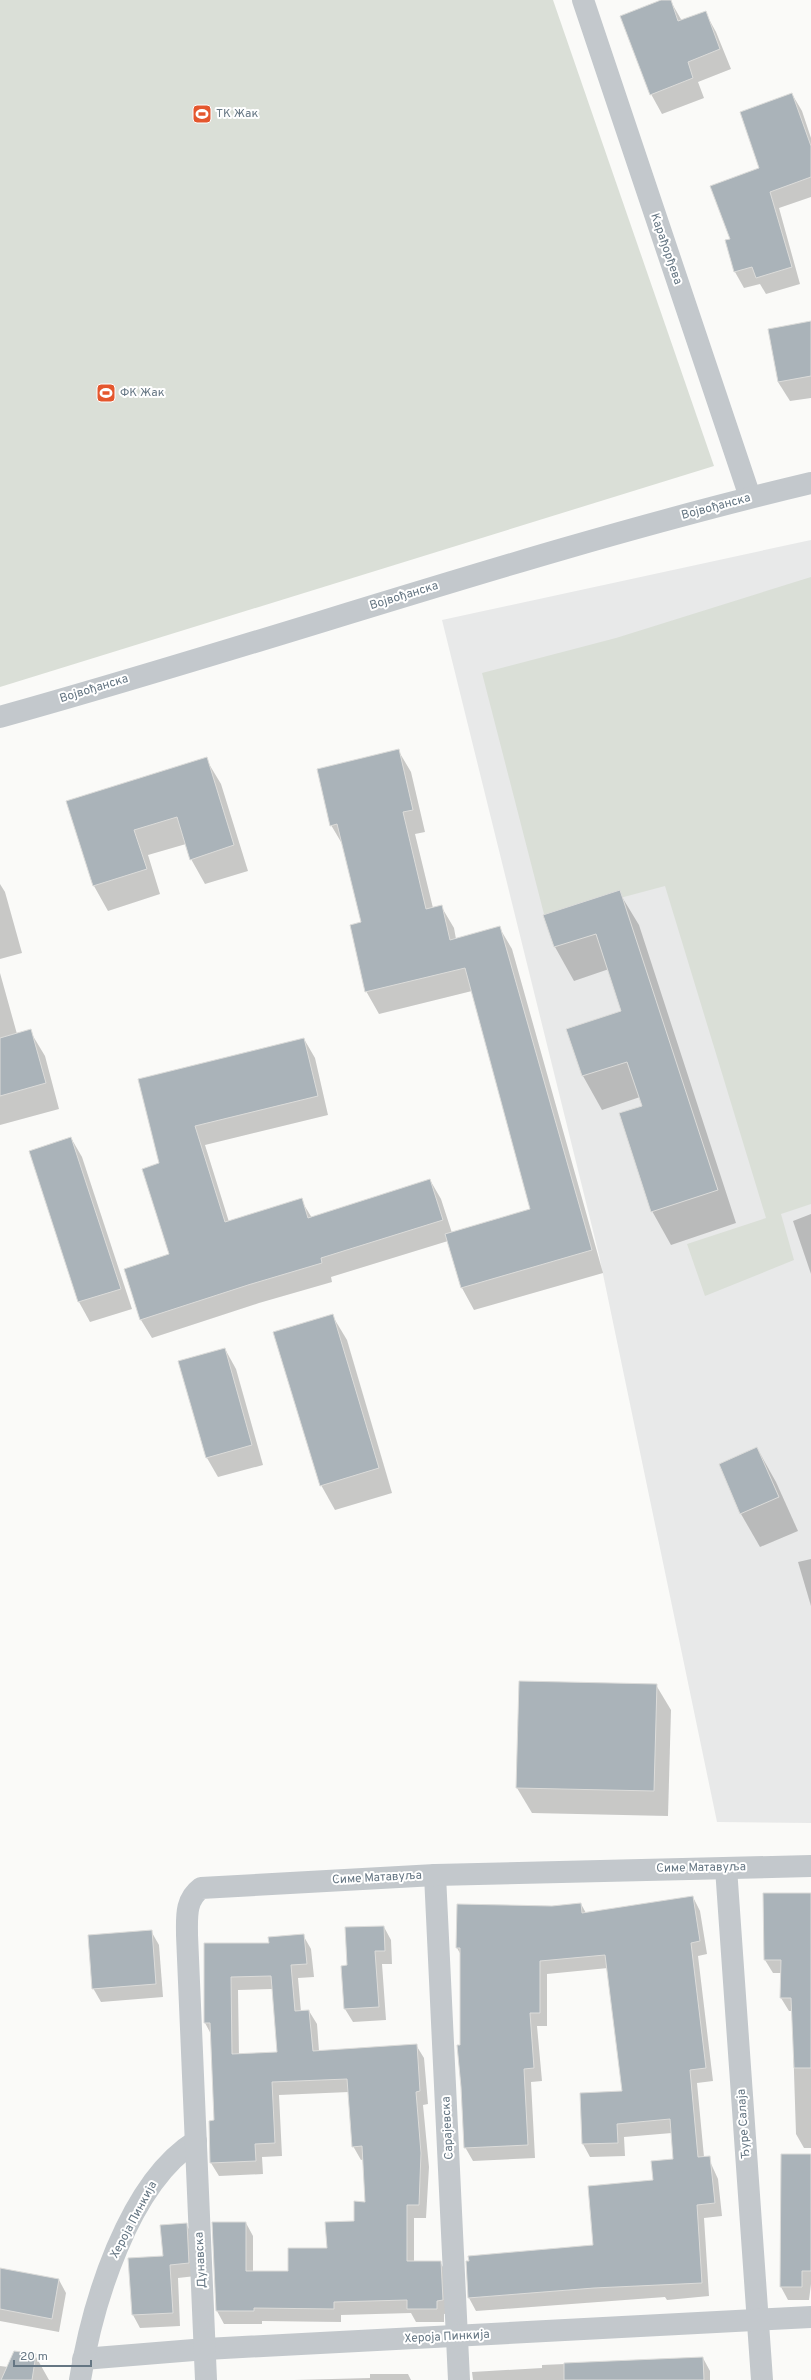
<svg xmlns="http://www.w3.org/2000/svg" width="811" height="2380" font-family="Overpass,sans-serif">
  <style>
    .built { fill: #e8e9e9 }
    .green { fill: #dadfd7 }
    .shadow { fill: #0003; fill-rule: evenodd }
    .building { fill: #aab3b9; stroke: #dcdcda; fill-rule: evenodd }
    .lines { fill: none; stroke-linecap: round; stroke-linejoin: round }
    .minor { stroke: #c3c8cc; stroke-width: 22 }
    .tertiary { stroke: #c3c8cc; stroke-width: 22 }
    .labels { text-anchor: middle; dominant-baseline: central; stroke-width: 4; stroke-linejoin: round; paint-order: stroke }
    .poi-label { font-size: 12px; fill: #657683; stroke: #fff; text-anchor: start }
    .street-label { font-size: 12px; fill: #657683; stroke: #fff }
  </style>
  <rect width="100%" height="100%" fill="#fafaf8"/>
  <!-- built -->
  <path class="built" d="M 811,540 L 811,1823 L 717,1822 L 599,1255 L 442,620 Z"/>
  <!-- green -->
  <g class="green">
    <path d="M 0,0 L 553,0 L 714,466 L 0,687 Z"/>
    <path d="M 811,577 L 811,1204 L 781,1214 L 794,1260 L 705,1296 L 687,1244 L 766,1218 L 665,886 L 545,918 L 482,673 L 616,638 Z"/>
  </g>
  <!-- shadow -->
  <g class="shadow">
    <path d="M 664,0 L 670,0 L 682,21 L 705,12 L 716,32 L 731,69 L 698,82 L 704,98 L 662,114 L 651,94 Z"/>
    <path d="M 792,94 L 802,111 L 811,138 L 811,197 L 779,208 L 800,284 L 766,294 L 760,284 L 744,288 L 735,272 L 731,240 Z"/>
    <path d="M 811,322 L 811,398 L 790,401 L 778,382 Z"/>
    <path d="M 398,750 L 411,772 L 425,832 L 415,834 L 433,908 L 441,906 L 454,928 L 456,939 L 499,927 L 512,949 L 603,1273 L 474,1310 L 462,1288 L 448,1241 L 331,1277 L 332,1282 L 259,1303 L 152,1338 L 141,1320 L 170,1255 L 160,1164 L 139,1080 L 304,1039 L 315,1058 L 328,1115 L 205,1145 L 229,1222 L 301,1200 L 312,1218 L 430,1180 L 441,1199 L 452,1233 L 532,1210 L 472,991 L 379,1014 L 366,991 L 362,923 L 344,847 L 331,825 Z"/>
    <path d="M 206,759 L 221,784 L 248,871 L 205,884 L 191,859 L 186,844 L 148,855 L 160,894 L 108,911 L 94,886 L 68,802 Z"/>
    <path d="M 0,884 L 5,892 L 22,953 L 0,959 Z"/>
    <path d="M 619,892 L 639,925 L 736,1223 L 671,1245 L 652,1211 L 643,1106 L 640,1097 L 602,1110 L 583,1076 L 568,1029 L 622,1011 L 609,969 L 574,981 L 555,947 L 545,916 Z"/>
    <path d="M 0,973 L 17,1034 L 30,1031 L 45,1056 L 59,1109 L 0,1125 Z"/>
    <path d="M 71,1138 L 82,1157 L 132,1309 L 90,1322 L 79,1302 L 30,1152 Z"/>
    <path d="M 811,1214 L 811,1274 L 793,1221 Z"/>
    <path d="M 332,1315 L 347,1340 L 392,1493 L 335,1510 L 321,1485 Z"/>
    <path d="M 225,1349 L 236,1369 L 263,1465 L 218,1477 L 207,1458 Z"/>
    <path d="M 757,1448 L 776,1482 L 798,1531 L 760,1547 L 741,1514 L 720,1465 Z"/>
    <path d="M 811,1559 L 811,1606 L 798,1562 Z"/>
    <path d="M 656,1685 L 671,1710 L 668,1816 L 532,1813 L 517,1788 Z"/>
    <path d="M 811,1893 L 811,2148 L 804,2148 L 796,2134 L 792,2011 L 789,2011 L 781,1998 L 782,1973 L 773,1973 L 765,1960 Z"/>
    <path d="M 693,1897 L 700,1911 L 707,1954 L 698,1956 L 713,2081 L 697,2083 L 704,2157 L 708,2157 L 718,2179 L 722,2216 L 704,2218 L 709,2296 L 667,2300 L 665,2297 L 476,2311 L 469,2298 L 467,2262 L 595,2246 L 674,2160 L 672,2133 L 624,2137 L 625,2156 L 590,2157 L 583,2144 L 581,2094 L 623,2092 L 608,1968 L 547,1974 L 547,2026 L 537,2026 L 542,2081 L 531,2082 L 535,2158 L 473,2161 L 465,2147 L 461,2046 L 461,1955 L 457,1948 L 458,1905 L 552,1907 L 581,1904 L 586,1913 Z"/>
    <path d="M 384,1927 L 391,1940 L 392,1964 L 382,1964 L 386,2020 L 353,2022 L 345,2009 L 348,1966 Z"/>
    <path d="M 151,1931 L 159,1945 L 163,1997 L 101,2002 L 93,1988 Z"/>
    <path d="M 303,1935 L 311,1949 L 314,1977 L 298,1978 L 301,2012 L 309,2011 L 317,2024 L 319,2051 L 416,2045 L 424,2058 L 428,2104 L 423,2105 L 429,2167 L 426,2218 L 414,2218 L 414,2262 L 440,2262 L 448,2275 L 450,2313 L 444,2314 L 444,2322 L 416,2322 L 411,2313 L 341,2315 L 341,2322 L 262,2321 L 262,2324 L 224,2324 L 217,2311 L 246,2223 L 253,2236 L 253,2272 L 289,2272 L 328,2249 L 355,2222 L 366,2203 L 364,2159 L 361,2160 L 353,2146 L 349,2092 L 279,2095 L 282,2156 L 262,2157 L 263,2174 L 219,2176 L 211,2163 L 215,2121 L 211,2034 L 205,2023 L 205,1944 L 270,1944 ZM 273,1989 L 278,2053 L 239,2055 L 238,1990 Z"/>
    <path d="M 811,2171 L 811,2284 L 809,2300 L 788,2300 L 781,2287 Z"/>
    <path d="M 186,2224 L 194,2238 L 196,2276 L 178,2278 L 180,2326 L 140,2328 L 133,2315 L 164,2257 Z"/>
    <path d="M 0,2269 L 59,2280 L 66,2293 L 59,2332 L 0,2321 Z"/>
    <path d="M 35,2355 L 49,2380 L 0,2380 L 0,2366 L 8,2367 Z"/>
    <path d="M 703,2358 L 710,2371 L 710,2380 L 473,2380 L 472,2372 L 542,2368 L 542,2365 Z"/>
    <path d="M 370,2374 L 408,2374 L 411,2380 L 294,2380 L 370,2378 Z"/>
  </g>
  <!-- building -->
  <g class="building">
    <path d="M 661,0 L 671,0 L 678,21 L 706,11 L 720,49 L 688,62 L 693,78 L 650,95 L 620,16 Z"/>
    <path d="M 792,93 L 811,146 L 811,177 L 770,192 L 792,267 L 756,278 L 752,267 L 734,272 L 725,240 L 730,239 L 710,186 L 759,168 L 740,112 Z"/>
    <path d="M 811,321 L 811,376 L 778,382 L 768,329 Z"/>
    <path d="M 399,749 L 413,810 L 403,812 L 426,909 L 442,905 L 450,940 L 500,926 L 592,1250 L 461,1288 L 445,1234 L 530,1209 L 465,968 L 365,992 L 350,925 L 361,922 L 337,824 L 330,826 L 317,769 Z"/>
    <path d="M 207,757 L 234,845 L 190,860 L 177,817 L 134,830 L 147,869 L 93,886 L 66,801 Z"/>
    <path d="M 620,890 L 718,1190 L 651,1212 L 619,1113 L 642,1106 L 627,1062 L 582,1076 L 566,1029 L 621,1011 L 596,934 L 554,947 L 543,915 Z"/>
    <path d="M 31,1029 L 46,1083 L 0,1096 L 0,1038 Z"/>
    <path d="M 304,1038 L 318,1096 L 195,1126 L 225,1222 L 302,1198 L 308,1218 L 430,1179 L 443,1220 L 321,1258 L 322,1263 L 248,1285 L 140,1320 L 124,1269 L 169,1254 L 142,1169 L 159,1163 L 138,1079 Z"/>
    <path d="M 71,1137 L 121,1289 L 78,1302 L 29,1151 Z"/>
    <path d="M 333,1314 L 379,1468 L 320,1486 L 273,1332 Z"/>
    <path d="M 225,1348 L 252,1445 L 206,1458 L 178,1361 Z"/>
    <path d="M 757,1447 L 779,1497 L 740,1514 L 719,1464 Z"/>
    <path d="M 519,1681 L 657,1684 L 654,1791 L 516,1788 Z"/>
    <path d="M 763,1893 L 811,1893 L 811,2068 L 794,2068 L 791,1998 L 780,1998 L 781,1960 L 764,1960 Z"/>
    <path d="M 693,1896 L 700,1941 L 691,1943 L 706,2068 L 690,2070 L 698,2157 L 710,2156 L 715,2203 L 697,2205 L 702,2283 L 594,2288 L 468,2298 L 466,2261 L 469,2261 L 468,2256 L 593,2245 L 588,2186 L 653,2180 L 651,2161 L 673,2159 L 670,2119 L 617,2124 L 618,2143 L 582,2144 L 580,2093 L 622,2091 L 605,1955 L 540,1961 L 540,2013 L 530,2013 L 534,2068 L 524,2069 L 528,2145 L 464,2148 L 461,2087 L 457,2045 L 460,2045 L 460,1948 L 456,1948 L 457,1904 L 552,1906 L 581,1903 L 582,1913 Z"/>
    <path d="M 384,1926 L 385,1951 L 375,1951 L 379,2007 L 344,2009 L 341,1966 L 347,1965 L 345,1927 Z"/>
    <path d="M 152,1930 L 156,1984 L 92,1989 L 88,1935 Z"/>
    <path d="M 304,1934 L 307,1964 L 291,1965 L 295,2011 L 309,2010 L 313,2051 L 417,2044 L 420,2091 L 416,2092 L 421,2153 L 419,2205 L 407,2205 L 407,2261 L 441,2261 L 443,2300 L 437,2301 L 437,2309 L 407,2309 L 407,2300 L 334,2302 L 334,2309 L 254,2308 L 254,2311 L 216,2311 L 212,2222 L 246,2222 L 246,2271 L 288,2271 L 288,2248 L 327,2248 L 325,2222 L 354,2221 L 354,2201 L 365,2202 L 362,2146 L 352,2147 L 347,2079 L 272,2082 L 275,2143 L 255,2144 L 256,2161 L 210,2163 L 209,2121 L 214,2120 L 210,2023 L 204,2023 L 204,1943 L 269,1943 L 268,1937 ZM 271,1976 L 277,2052 L 232,2054 L 231,1977 Z"/>
    <path d="M 781,2154 L 811,2154 L 811,2271 L 802,2271 L 802,2287 L 780,2287 Z"/>
    <path d="M 187,2223 L 189,2263 L 170,2265 L 173,2313 L 132,2315 L 128,2258 L 163,2256 L 160,2225 Z"/>
    <path d="M 0,2268 L 59,2279 L 52,2319 L 0,2309 Z"/>
    <path d="M 14,2351 L 36,2354 L 32,2380 L 1,2380 Z"/>
    <path d="M 703,2357 L 704,2380 L 564,2380 L 564,2363 Z"/>
  </g>
  <g class="lines">
    <!-- minor -->
    <g class="minor">
      <path d="M 583,0 L 750,497"/>
      <path d="M 726,1868 L 762,2380"/>
      <path d="M 435,1875 L 459,2380"/>
      <path d="M 83,2359 L 206,2349 L 811,2317"/>
      <path d="M 80,2380 C 92,2305 128,2183 196,2141"/>
      <path d="M 206,2380 L 187,1935 C 187,1917 185,1900 201,1888 L 435,1875 L 811,1866"/>
    </g>
    <!-- tertiary -->
    <path class="tertiary" d="M 0,717 C 271,642 537,548 811,483"/>
  </g>
  <!-- icons -->
  <defs>
    <symbol id="stadium-square" viewBox="-11 -11 22 22"><rect x="-9" y="-9" width="18" height="18" rx="4" fill="#e4572e" stroke="#fff"/><path d="M0-5a6.5 5 0 1 0 0 10a6.5 5 0 1 0 0-10ZM-3.5-1.8h7v3.6h-7Z" fill="#fff"/></symbol>
  </defs>
  <g fill-rule="evenodd">
    <use href="#stadium-square" x="191" y="103" width="22" height="22"/>
    <use href="#stadium-square" x="95" y="382" width="22" height="22"/>
  </g>
  <g class="labels">
    <!-- poi labels -->
    <g class="poi-label">
      <text x="216" y="114">ТК Жак</text>
      <text x="120" y="393">ФК Жак</text>
    </g>
    <!-- street labels -->
    <g class="street-label">
      <text transform="translate(666 249) rotate(71)">Карађорђева</text>
      <text transform="translate(716 507) rotate(-15)">Војвођанска</text>
      <text transform="translate(404 596) rotate(-17)">Војвођанска</text>
      <text transform="translate(94 689) rotate(-17)">Војвођанска</text>
      <text transform="translate(701 1868) rotate(-1)">Симе Матавуља</text>
      <text transform="translate(377 1878) rotate(-3)">Симе Матавуља</text>
      <text transform="translate(744 2124) rotate(-94)">Ђуре Салаја</text>
      <text transform="translate(448 2128) rotate(-93)">Сарајевска</text>
      <text transform="translate(134 2220) rotate(-62)">Хероја Пинкија</text>
      <text transform="translate(201 2260) rotate(-93)">Дунавска</text>
      <text transform="translate(447 2337) rotate(-3)">Хероја Пинкија</text>
    </g>
  </g>
  <!-- scale -->
  <path d="M14 2360v6h77v-6" fill="none" stroke="#657683" stroke-width="2"/>
  <text x="20" y="2360" font-size="12" fill="#657683" stroke="#ffffff" stroke-width="3" paint-order="stroke">20 m</text>
</svg>
